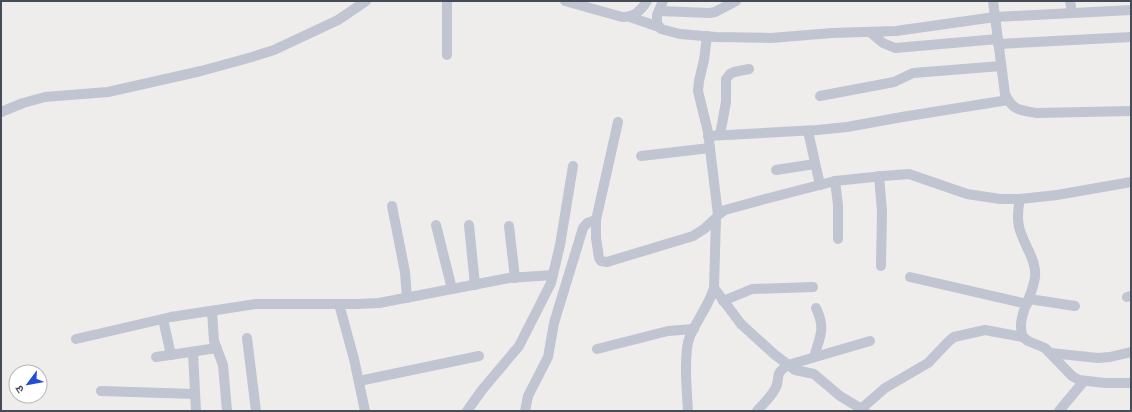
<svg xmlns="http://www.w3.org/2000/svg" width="1132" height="412" font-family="Montserrat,'Noto Sans Devanagari',sans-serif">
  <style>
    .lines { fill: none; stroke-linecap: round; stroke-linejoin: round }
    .minor { stroke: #c0c5d1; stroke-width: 10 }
  </style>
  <rect width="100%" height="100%" fill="#efecec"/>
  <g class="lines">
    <!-- minor -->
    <g class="minor">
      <path d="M 565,1 L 622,17 C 634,17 641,11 647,1"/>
      <path d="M 663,1 L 657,15 L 657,23 L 661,29 L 680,34 L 716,37 L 771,38 L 832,33 L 896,31 L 995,17 L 1131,10"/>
      <path d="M 993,1 L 1005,94 C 1013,111 1020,110 1037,113 L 1131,111"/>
      <path d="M 1070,1 L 1072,13"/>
      <path d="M 659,11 L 710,13 L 715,12 L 736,1"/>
      <path d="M 630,17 L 659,27"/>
      <path d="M 870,32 L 883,43 L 895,48 L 998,39"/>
      <path d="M 707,36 L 704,60 L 699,81 L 698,91 L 708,132 L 718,215"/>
      <path d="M 998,44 L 1131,37"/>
      <path d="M 447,55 L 447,1"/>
      <path d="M 820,96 L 894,82 L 913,73 L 1001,66"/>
      <path d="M 1,112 L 23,103 L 45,97 L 108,92 L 201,71 L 252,57 L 274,50 L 338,20 L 366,1"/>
      <path d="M 618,122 L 596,220 L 596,238 L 599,258 L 601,261 L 607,262 L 693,236 L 704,229 L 716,218"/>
      <path d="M 808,131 L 820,185"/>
      <path d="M 720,135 L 726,102 L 726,79 L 730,74 L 734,72 L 749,69"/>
      <path d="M 708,136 L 817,130 L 847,127 L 902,117 L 1008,100"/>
      <path d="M 641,156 L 710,148"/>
      <path d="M 776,170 L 815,164"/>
      <path d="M 879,176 L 882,211 L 881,266"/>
      <path d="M 835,181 L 838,205 L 838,239"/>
      <path d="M 1020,199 C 1018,208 1017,217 1019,227 C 1023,244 1037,260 1035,277 C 1033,297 1015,317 1023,337"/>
      <path d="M 392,206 L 405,272 L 407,298"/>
      <path d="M 436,225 L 452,289"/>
      <path d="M 469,225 L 475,285"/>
      <path d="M 509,226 L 515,278"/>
      <path d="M 910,277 L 1027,304"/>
      <path d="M 714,288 L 741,324 L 774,354 L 795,370 L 814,374 L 840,396 L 865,411"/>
      <path d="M 1127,297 L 1131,296"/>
      <path d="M 1029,299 L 1075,306"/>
      <path d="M 723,301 L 752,289 L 813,287"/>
      <path d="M 339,304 L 354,359 L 365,411"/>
      <path d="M 212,311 L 214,341 L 223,365 L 227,411"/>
      <path d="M 163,319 L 171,355"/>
      <path d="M 247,338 L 256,411"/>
      <path d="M 76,339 L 171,317 L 256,304 L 357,304 L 379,303 L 509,278 L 553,275"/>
      <path d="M 597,349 L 668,331 L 694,329"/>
      <path d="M 193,352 L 196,411"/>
      <path d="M 1051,353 L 1098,358 L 1110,357 L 1131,352"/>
      <path d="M 156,357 L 217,348"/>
      <path d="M 814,357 C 820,336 826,329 816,308"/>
      <path d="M 359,381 L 479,356"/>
      <path d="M 101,391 L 195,394"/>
      <path d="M 861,409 L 885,388 L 928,363 L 949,341 L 954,337 L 985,330 L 1023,337 L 1028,341 L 1045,348 L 1072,376 L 1079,380 L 1105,383 L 1131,383"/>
      <path d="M 467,411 L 482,390 L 519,346 L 551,283 L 560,245 L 573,166"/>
      <path d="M 525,411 L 528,396 L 548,357 L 554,323 L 583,228 L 587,223 L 596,220"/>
      <path d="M 688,411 C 687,392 683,353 690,336 C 697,320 709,305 714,288 L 716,218 L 718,215 L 725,210 L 765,199 L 835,181 L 883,176 L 909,174 L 967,194 L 1000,199 L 1020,199 L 1057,195 L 1131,182"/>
      <path d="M 757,411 C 763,404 771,397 775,389 C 782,377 772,376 788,365 L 870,341"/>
      <path d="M 1059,411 L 1084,381"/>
    </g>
  </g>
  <!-- border -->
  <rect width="1132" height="412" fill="none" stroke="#454c58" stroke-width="4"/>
  <!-- north arrow -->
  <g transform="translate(28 384) rotate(238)"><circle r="19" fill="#ffffff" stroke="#b5b7bc"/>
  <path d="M0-3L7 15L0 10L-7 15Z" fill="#224ed3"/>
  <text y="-6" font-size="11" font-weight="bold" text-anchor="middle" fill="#454c58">उ</text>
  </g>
</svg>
